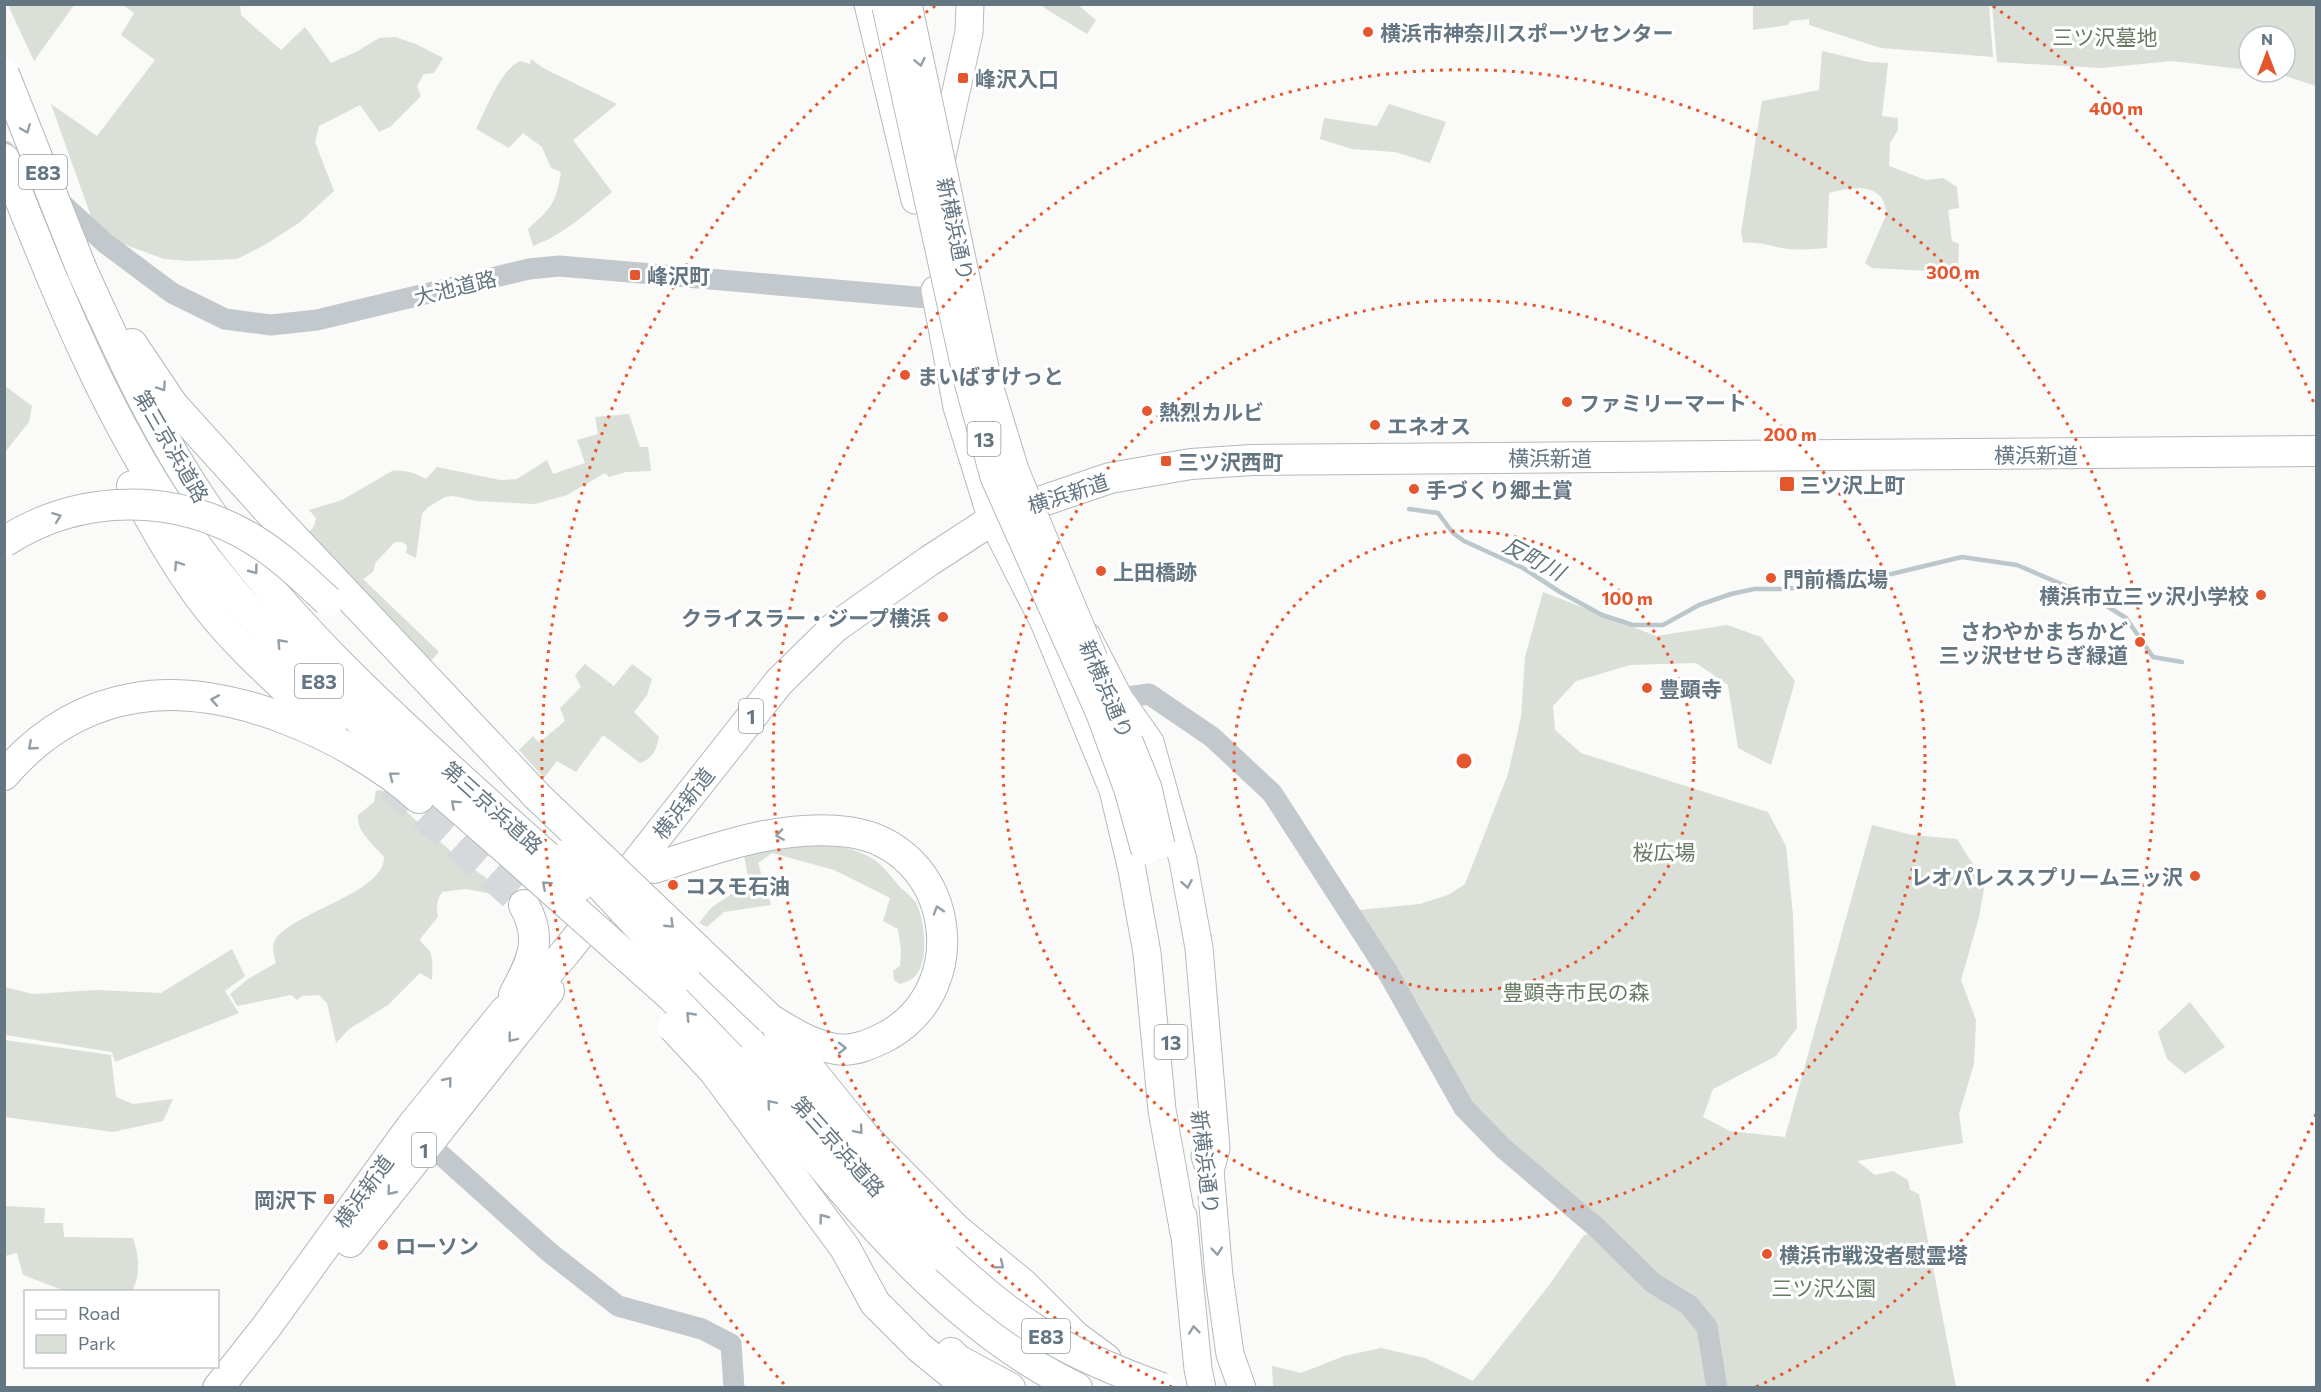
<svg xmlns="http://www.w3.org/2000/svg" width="2321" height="1392" font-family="Commissioner,'Noto Sans JP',sans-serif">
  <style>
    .green { fill: #dadfd7 }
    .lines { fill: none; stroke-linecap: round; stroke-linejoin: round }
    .stream { stroke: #bbc7cb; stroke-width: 4.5 }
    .highway-tunnel { stroke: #d5d9db; stroke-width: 30; stroke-dasharray: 30 15; stroke-linecap: butt }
    .major-casing { stroke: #b5babe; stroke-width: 29 }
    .highway-casing { stroke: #b4b9bd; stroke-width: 32 }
    .minor { stroke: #c3c8cc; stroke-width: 21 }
    .major { stroke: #fff; stroke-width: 27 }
    .highway { stroke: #fff; stroke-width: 30 }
    .major-bridge-casing { stroke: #b5babe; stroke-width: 29; stroke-linecap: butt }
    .highway-bridge-casing { stroke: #b4b9bd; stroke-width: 32; stroke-linecap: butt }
    .major-bridge { stroke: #fff; stroke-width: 27 }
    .highway-bridge { stroke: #fff; stroke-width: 30 }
    .oneway { stroke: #939fa8 }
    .ring { fill: none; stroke: #e4572e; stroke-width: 3; stroke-dasharray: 3 6 }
    .poi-dot { fill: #e4572e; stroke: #fff; stroke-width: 2 }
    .labels { text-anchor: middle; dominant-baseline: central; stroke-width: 6; stroke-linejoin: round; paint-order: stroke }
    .shield { fill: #fff; stroke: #939fa8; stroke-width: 1.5 }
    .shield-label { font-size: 20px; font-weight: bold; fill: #657683 }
    .poi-label { font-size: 21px; font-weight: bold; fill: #657683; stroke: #fff; text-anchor: start }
    .park-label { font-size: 21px; fill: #687a64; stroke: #fff }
    .street-label { font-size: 21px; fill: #657683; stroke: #fff }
    .water-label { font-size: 22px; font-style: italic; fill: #60757c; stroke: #fff }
    .centre { fill: #e4572e; stroke: #fff; stroke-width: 3 }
    .ring-label { font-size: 18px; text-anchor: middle; font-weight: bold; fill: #e4572e; stroke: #fff; stroke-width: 6; stroke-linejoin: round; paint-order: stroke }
  </style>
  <rect width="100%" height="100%" fill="#fafaf8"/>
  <!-- green -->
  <g class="green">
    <path d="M 8,5 L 74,5 L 34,61 Z"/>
    <path d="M 123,5 L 240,5 L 241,15 L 281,50 L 305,27 L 331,63 L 356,52 L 379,38 L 395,37 L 416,44 L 443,58 L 434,73 L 424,74 L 417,86 L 421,96 L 390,127 L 379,132 L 360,105 L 319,126 L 315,142 L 334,191 L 299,223 L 266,244 L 237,259 L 190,261 L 164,259 L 123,244 L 93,222 L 51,104 L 97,136 L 155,60 L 121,35 L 134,13 Z"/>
    <path d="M 1042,5 L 1078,5 L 1096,20 L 1087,34 L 1046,9 Z"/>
    <path d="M 1753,5 L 1989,5 L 1993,57 L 1881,48 L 1809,25 L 1809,19 L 1790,21 L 1788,25 L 1753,30 Z"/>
    <path d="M 1992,5 L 2316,5 L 2316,86 L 2279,74 L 2262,72 L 2285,72 L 2285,36 L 2249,36 L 2249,70 L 2172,61 L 2101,68 L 1997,62 Z"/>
    <path d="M 1822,51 L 1869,62 L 1888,63 L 1882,116 L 1898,118 L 1898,130 L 1890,143 L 1889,166 L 1926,180 L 1943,178 L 1957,187 L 1959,208 L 1948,210 L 1952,241 L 1959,244 L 1958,270 L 1955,276 L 1944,277 L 1928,271 L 1872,268 L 1865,263 L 1887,213 C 1885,207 1884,199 1879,195 C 1866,184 1844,189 1829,193 L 1827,248 C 1812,249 1797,251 1782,248 C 1766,245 1761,242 1743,243 L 1741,232 L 1762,101 L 1819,90 Z"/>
    <path d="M 531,59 L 543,68 L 617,104 L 573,140 L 612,192 C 588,212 563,235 533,246 L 528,229 C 551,208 556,204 561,172 L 551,168 L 542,147 L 523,133 L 509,148 L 476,129 C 486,110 500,70 520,61 L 530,64 Z"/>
    <path d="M 1389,104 L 1446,122 L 1430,163 L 1395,152 L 1352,149 L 1320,139 L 1324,118 L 1377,126 Z"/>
    <path d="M 5,386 L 32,406 L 29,422 L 5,452 Z"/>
    <path d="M 629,414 L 640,447 L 648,447 L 651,471 L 626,472 L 609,477 L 605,473 L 567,495 L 535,504 L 476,501 L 453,496 L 445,497 L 428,507 L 422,514 L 416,558 L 406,553 L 407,546 L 403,542 L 395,542 L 376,562 L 373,572 L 363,579 L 439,652 L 428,664 L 307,535 L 314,526 L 316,518 L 309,510 L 342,500 L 392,471 C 404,469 415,473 426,479 L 437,467 L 500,480 L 517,479 L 547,460 L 553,474 L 585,463 L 577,440 L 598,434 L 595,417 Z"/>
    <path d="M 1543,592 L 1656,636 L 1727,625 L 1761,637 L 1795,681 L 1771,765 L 1738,748 L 1728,685 L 1696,663 L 1630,665 L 1576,681 L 1553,706 L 1555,730 L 1581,753 L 1768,812 L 1786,846 L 1793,915 L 1797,1028 L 1776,1056 L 1713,1089 L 1703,1117 L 1730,1131 L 1785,1137 L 1872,825 L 1912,835 L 1957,839 L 1985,883 L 1979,917 L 1961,980 L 1976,1020 L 1974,1064 L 1959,1114 L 1963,1143 L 1857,1161 L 1875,1175 L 1893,1171 L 1908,1180 L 1910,1190 L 1919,1194 L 1956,1387 L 1273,1388 L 1272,1366 L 1301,1373 L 1344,1356 L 1381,1348 L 1425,1358 L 1473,1381 L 1550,1284 L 1584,1235 L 1598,1232 L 1464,1108 L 1349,911 L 1420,904 L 1448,895 L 1465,884 L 1508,774 L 1521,717 L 1525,657 Z"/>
    <path d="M 585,664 L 614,686 L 632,664 L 652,679 L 647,695 L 634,712 L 659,737 C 656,751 653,758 640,763 L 603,735 L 576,772 L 557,761 L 544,778 L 519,750 L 533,736 L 539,743 L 565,721 L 560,708 L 581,687 L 575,675 Z"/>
    <path d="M 379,790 L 383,791 L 462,861 L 485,877 L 495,888 L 493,894 L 465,889 L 442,892 C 437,900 436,907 438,917 L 420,939 C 422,945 426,946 429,950 C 434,959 432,970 432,980 L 420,973 L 388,1005 L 349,1029 L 336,1043 L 327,1003 L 319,995 L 302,996 L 297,1000 L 291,995 L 237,1006 L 230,994 L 248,979 L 276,963 C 274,956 271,947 275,940 C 293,912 385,893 384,857 C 374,845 356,832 358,815 L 374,802 L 376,791 Z"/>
    <path d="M 798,841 C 820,844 847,845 866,855 C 882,863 889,874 900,887 C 905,892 912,897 916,903 C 925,919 930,966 913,978 C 909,981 904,982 900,984 L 894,980 L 893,971 L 900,966 L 901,950 L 898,929 L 883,921 L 890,898 L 834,870 L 772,853 L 758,863 L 771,905 L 724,912 L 707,927 L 699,923 L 711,908 L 749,882 L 744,855 Z"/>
    <path d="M 232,949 L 245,976 L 225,991 L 239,1013 L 115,1062 L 112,1052 L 5,1035 L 5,987 L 33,994 L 97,990 L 161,993 Z"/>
    <path d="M 2190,1002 L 2225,1047 L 2185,1074 L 2167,1059 L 2158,1032 Z"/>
    <path d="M 5,1040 L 111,1055 L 116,1097 L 133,1104 L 173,1099 L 163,1121 L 113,1132 L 5,1117 Z"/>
    <path d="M 4,1206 L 45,1208 L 44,1223 L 63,1223 L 64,1237 L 133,1238 C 139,1256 141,1275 132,1291 L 65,1291 L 23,1275 L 17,1253 L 5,1256 Z"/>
  </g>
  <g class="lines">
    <!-- stream -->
    <path class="stream" d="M 1409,509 L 1438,513 L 1453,533 L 1464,541 L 1523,568 L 1560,592 L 1602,615 L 1633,625 L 1663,625 L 1699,605 L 1731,594 L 1754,589 L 1783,589 L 1862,581 L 1962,557 L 2017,565 L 2094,598 L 2126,618 L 2153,657 L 2182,662"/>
    <!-- highway-tunnel -->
    <path class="highway-tunnel" d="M 390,785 L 524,905"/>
    <defs>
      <g id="major">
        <path d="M 868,4 L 915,200"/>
        <path d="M 940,165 L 969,32 L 970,4"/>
        <path d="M 935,290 L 957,407 L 992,520 L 1044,622 L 1113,790 L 1132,870 L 1147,953 L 1162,1110 L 1184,1233"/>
        <path d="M 1087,636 L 1119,698 L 1150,742 L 1183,860 L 1199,948 L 1216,1148 L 1210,1171"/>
        <path d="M 1205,1156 L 1210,1171 L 1219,1276 L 1230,1354 L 1242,1388"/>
        <path d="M 1183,1216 L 1198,1369 L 1202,1388"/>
      </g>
      <g id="highway">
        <path d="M 4,159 C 57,292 110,429 195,544 C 280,659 393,749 499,843"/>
        <path d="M 82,270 C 119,351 155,432 206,506 C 291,629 403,726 513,826"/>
        <path d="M 132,344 L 173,405 L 277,520 L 537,796"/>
        <path d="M 132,486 C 153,524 174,562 199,596 C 236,647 286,688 331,731"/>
        <path d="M 4,775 C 39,734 81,707 135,698 C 227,681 352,738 419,798"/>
        <path d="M 654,868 C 716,848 783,823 849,832 C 953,847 976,986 887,1036 C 871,1044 854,1052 836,1049 C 811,1045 791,1032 770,1019"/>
        <path d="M 684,975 L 750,1042 L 840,1151 L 962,1276"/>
        <path d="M 514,995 C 531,963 544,940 524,905"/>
        <path d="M 779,1031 L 864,1136 L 956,1229 L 1023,1284 L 1076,1337 L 1106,1359"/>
        <path d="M 731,1058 C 836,1178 930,1316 1077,1388"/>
        <path d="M 714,1071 L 845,1248 L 875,1303 L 920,1348 L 969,1388"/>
        <path d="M 350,1242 L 549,991"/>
        <path d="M 951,1353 L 958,1360 L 1010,1388"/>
        <path d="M 218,1388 L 267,1326 L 411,1127 L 505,1011 L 536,986 L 565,953 L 779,682 L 834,628 L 929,561 L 992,520 L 1022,508 L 1110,478 L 1191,464 L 1252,460 L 2316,451"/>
      </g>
    </defs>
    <!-- major casing -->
    <use href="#major" class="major-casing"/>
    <!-- highway casing -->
    <use href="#highway" class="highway-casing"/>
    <!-- minor -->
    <g class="minor">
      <path d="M 4,151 L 105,243 L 172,293 L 225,319 L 271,325 L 317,320 L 529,269 L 559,266 L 951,300"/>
      <path d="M 1108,703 L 1119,698 L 1149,694 L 1212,737 L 1272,793 L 1387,971 L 1464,1108 L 1503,1148 L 1597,1228 L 1653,1283 L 1689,1305 L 1707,1327 L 1717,1388"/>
      <path d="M 420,1136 L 549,1252 L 618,1306 L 702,1329 L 731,1344 L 734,1388"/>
    </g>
    <!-- major -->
    <use href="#major" class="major"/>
    <!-- highway -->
    <use href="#highway" class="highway"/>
    <defs>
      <g id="major-bridge">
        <path d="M 908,4 L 988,382 L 1015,470 L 1094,659"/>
        <path d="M 886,7 L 968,382 L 994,477 L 1100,714 L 1128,790 L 1145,851"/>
        <path d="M 1129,741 L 1148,788 L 1161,845"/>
      </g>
      <g id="highway-bridge">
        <path d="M 4,74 L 82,270"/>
        <path d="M 4,542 C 81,492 177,493 254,540 C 282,557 305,580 328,601"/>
        <path d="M 537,796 L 770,1019"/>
        <path d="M 513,826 L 580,886"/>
        <path d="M 499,843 L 672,997 L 731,1058"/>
        <path d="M 570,853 L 684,975"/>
        <path d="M 673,1027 L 714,1071"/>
        <path d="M 946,1258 C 978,1287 1011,1316 1048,1337 C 1084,1358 1123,1374 1162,1388"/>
      </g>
    </defs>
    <!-- major-bridge casing -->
    <use href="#major-bridge" class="major-bridge-casing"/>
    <!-- highway-bridge casing -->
    <use href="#highway-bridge" class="highway-bridge-casing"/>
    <!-- major-bridge -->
    <use href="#major-bridge" class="major-bridge"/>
    <!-- highway-bridge -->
    <use href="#highway-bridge" class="highway-bridge"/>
  </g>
  <!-- one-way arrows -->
  <defs><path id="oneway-chevron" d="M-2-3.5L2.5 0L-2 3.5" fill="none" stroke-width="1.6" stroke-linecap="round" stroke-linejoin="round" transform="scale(1.5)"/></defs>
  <g class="oneway">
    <use href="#oneway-chevron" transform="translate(920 62) rotate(78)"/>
    <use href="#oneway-chevron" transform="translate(26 129) rotate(68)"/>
    <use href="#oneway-chevron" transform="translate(162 387) rotate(56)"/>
    <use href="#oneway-chevron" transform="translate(57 517) rotate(-21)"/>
    <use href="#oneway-chevron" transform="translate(178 565) rotate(-123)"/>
    <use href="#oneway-chevron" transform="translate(254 570) rotate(53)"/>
    <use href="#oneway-chevron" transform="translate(281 643) rotate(-133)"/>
    <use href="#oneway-chevron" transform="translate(215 700) rotate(-170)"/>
    <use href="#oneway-chevron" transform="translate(32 746) rotate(139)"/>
    <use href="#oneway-chevron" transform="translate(393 776) rotate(-143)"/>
    <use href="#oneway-chevron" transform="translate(455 804) rotate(-138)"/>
    <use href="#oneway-chevron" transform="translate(780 835) rotate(171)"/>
    <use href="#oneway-chevron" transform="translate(1187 884) rotate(80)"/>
    <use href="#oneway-chevron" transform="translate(546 885) rotate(-138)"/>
    <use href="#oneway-chevron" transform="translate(938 910) rotate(-107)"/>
    <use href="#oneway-chevron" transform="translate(670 924) rotate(44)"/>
    <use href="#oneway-chevron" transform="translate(690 1016) rotate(-134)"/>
    <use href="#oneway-chevron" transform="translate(512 1038) rotate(128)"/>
    <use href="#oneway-chevron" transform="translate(842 1048)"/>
    <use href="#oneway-chevron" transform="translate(448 1081) rotate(-51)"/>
    <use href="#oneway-chevron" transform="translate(771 1104) rotate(-130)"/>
    <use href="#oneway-chevron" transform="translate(859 1130) rotate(50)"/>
    <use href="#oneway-chevron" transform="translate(391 1191) rotate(129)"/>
    <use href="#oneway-chevron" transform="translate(823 1218) rotate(-127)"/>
    <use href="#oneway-chevron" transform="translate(1217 1251) rotate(85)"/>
    <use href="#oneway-chevron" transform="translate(1000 1265) rotate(39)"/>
    <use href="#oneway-chevron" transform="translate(1194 1330) rotate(-96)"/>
  </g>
  <!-- distance rings -->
  <g class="ring">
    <circle cx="1464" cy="761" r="230"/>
    <circle cx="1464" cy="761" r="461"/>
    <path d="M1172 1387A691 691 0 1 1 1756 1387"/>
    <path d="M2316 1114A922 922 0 0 1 2144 1384M784 1384A922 922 0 0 1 935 6M1993 6A922 922 0 0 1 2316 408"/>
  </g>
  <!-- markers -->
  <g class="poi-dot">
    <circle cx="1368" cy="32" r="6"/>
    <rect x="957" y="72" width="12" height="12" rx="3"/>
    <rect x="629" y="269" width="12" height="12" rx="3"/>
    <circle cx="905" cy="375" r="6"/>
    <circle cx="1567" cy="402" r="6"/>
    <circle cx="1147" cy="411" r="6"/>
    <circle cx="1375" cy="425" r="6"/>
    <rect x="1160" y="455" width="12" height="12" rx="3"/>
    <rect x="1779" y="476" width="16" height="16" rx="3"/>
    <circle cx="1414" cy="489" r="6"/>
    <circle cx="1101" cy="571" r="6"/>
    <circle cx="1771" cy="578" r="6"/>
    <circle cx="2261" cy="595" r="6"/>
    <circle cx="943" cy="617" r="6"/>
    <circle cx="2140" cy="642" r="6"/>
    <circle cx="1647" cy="688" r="6"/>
    <circle cx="2195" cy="876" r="6"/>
    <circle cx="673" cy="885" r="6"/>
    <rect x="323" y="1193" width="12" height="12" rx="3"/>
    <circle cx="383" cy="1245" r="6"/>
    <circle cx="1767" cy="1254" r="6"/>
  </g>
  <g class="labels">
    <!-- shield labels -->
    <g class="shield">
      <rect x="19" y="155" width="48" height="34" rx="4.5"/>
      <rect x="967.5" y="422" width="33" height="34" rx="4.5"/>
      <rect x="295" y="664" width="48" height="34" rx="4.5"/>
      <rect x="739" y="699" width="24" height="34" rx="4.5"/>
      <rect x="1154.5" y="1025" width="33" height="34" rx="4.5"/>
      <rect x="412" y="1133" width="24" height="34" rx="4.5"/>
      <rect x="1022" y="1319" width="48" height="34" rx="4.5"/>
    </g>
    <g class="shield-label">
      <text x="43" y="172">E83</text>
      <text x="984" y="439">13</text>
      <text x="319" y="681">E83</text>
      <text x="751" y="716">1</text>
      <text x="1171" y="1042">13</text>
      <text x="424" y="1150">1</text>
      <text x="1046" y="1336">E83</text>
    </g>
    <!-- poi labels -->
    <g class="poi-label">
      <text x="1380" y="32">横浜市神奈川スポーツセンター</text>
      <text x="975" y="78">峰沢入口</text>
      <text x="647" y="275">峰沢町</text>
      <text x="917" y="375">まいばすけっと</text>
      <text x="1579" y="402">ファミリーマート</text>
      <text x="1159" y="411">熱烈カルビ</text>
      <text x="1387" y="425">エネオス</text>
      <text x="1178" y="461">三ツ沢西町</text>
      <text x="1800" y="484">三ツ沢上町</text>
      <text x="1426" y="489">手づくり郷土賞</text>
      <text x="1113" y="571">上田橋跡</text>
      <text x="1783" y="578">門前橋広場</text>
      <text x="2249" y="595" text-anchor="end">横浜市立三ッ沢小学校</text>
      <text x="931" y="617" text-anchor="end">クライスラー・ジープ横浜</text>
      <text x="2128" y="630" text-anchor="end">さわやかまちかど<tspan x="2128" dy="24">三ッ沢せせらぎ緑道</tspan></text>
      <text x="1659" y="688">豊顕寺</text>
      <text x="2183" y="876" text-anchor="end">レオパレススプリーム三ッ沢</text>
      <text x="685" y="885">コスモ石油</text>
      <text x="317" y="1199" text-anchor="end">岡沢下</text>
      <text x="395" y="1245">ローソン</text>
      <text x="1779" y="1254">横浜市戦没者慰霊塔</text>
    </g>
    <!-- park labels -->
    <g class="park-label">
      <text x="2105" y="36">三ツ沢墓地</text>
      <text x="1664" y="851">桜広場</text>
      <text x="1576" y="991">豊顕寺市民の森</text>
      <text x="1824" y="1287">三ツ沢公園</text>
    </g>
    <!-- street labels -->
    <g class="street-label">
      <text transform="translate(956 229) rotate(78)">新横浜通り</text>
      <text transform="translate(455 287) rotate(-14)">大池道路</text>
      <text transform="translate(172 446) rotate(60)">第三京浜道路</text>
      <text x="2036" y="454">横浜新道</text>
      <text x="1550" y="457">横浜新道</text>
      <text transform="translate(1068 493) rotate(-18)">横浜新道</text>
      <text transform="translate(1107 689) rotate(67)">新横浜通り</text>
      <text transform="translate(683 803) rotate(-52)">横浜新道</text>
      <text transform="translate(493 807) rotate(42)">第三京浜道路</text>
      <text transform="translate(839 1146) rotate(48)">第三京浜道路</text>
      <text transform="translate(1206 1162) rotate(83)">新横浜通り</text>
      <text transform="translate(363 1191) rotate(-54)">横浜新道</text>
    </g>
    <!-- water labels -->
    <g class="water-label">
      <text transform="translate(1534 558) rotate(28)">反町川</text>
    </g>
  </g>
  <circle cx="1464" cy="761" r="9" class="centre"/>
  <g class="ring-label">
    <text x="2116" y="115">400 m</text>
    <text x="1953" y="279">300 m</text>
    <text x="1790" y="441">200 m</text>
    <text x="1627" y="605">100 m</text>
  </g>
  <!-- border -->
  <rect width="2321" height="1392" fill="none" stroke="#657683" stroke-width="12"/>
  <!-- legend -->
  <rect x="24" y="1290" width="195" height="78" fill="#ffffff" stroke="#c1c8cd" stroke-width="1.5"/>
  <rect x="36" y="1310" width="30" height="9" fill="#ffffff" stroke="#c1c8cd" stroke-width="1.5"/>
  <text x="78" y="1320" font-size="18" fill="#657683">Road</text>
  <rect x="36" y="1335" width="30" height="18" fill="#dadfd7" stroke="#c1c8cd" stroke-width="1.5"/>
  <text x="78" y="1350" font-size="18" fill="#657683">Park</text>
  <!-- north arrow -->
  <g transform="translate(2267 54)"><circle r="28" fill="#ffffff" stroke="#c1c8cd" stroke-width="1.5"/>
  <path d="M0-4.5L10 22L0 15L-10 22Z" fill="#e4572e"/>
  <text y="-9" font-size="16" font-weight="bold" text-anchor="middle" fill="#657683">N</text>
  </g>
</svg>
